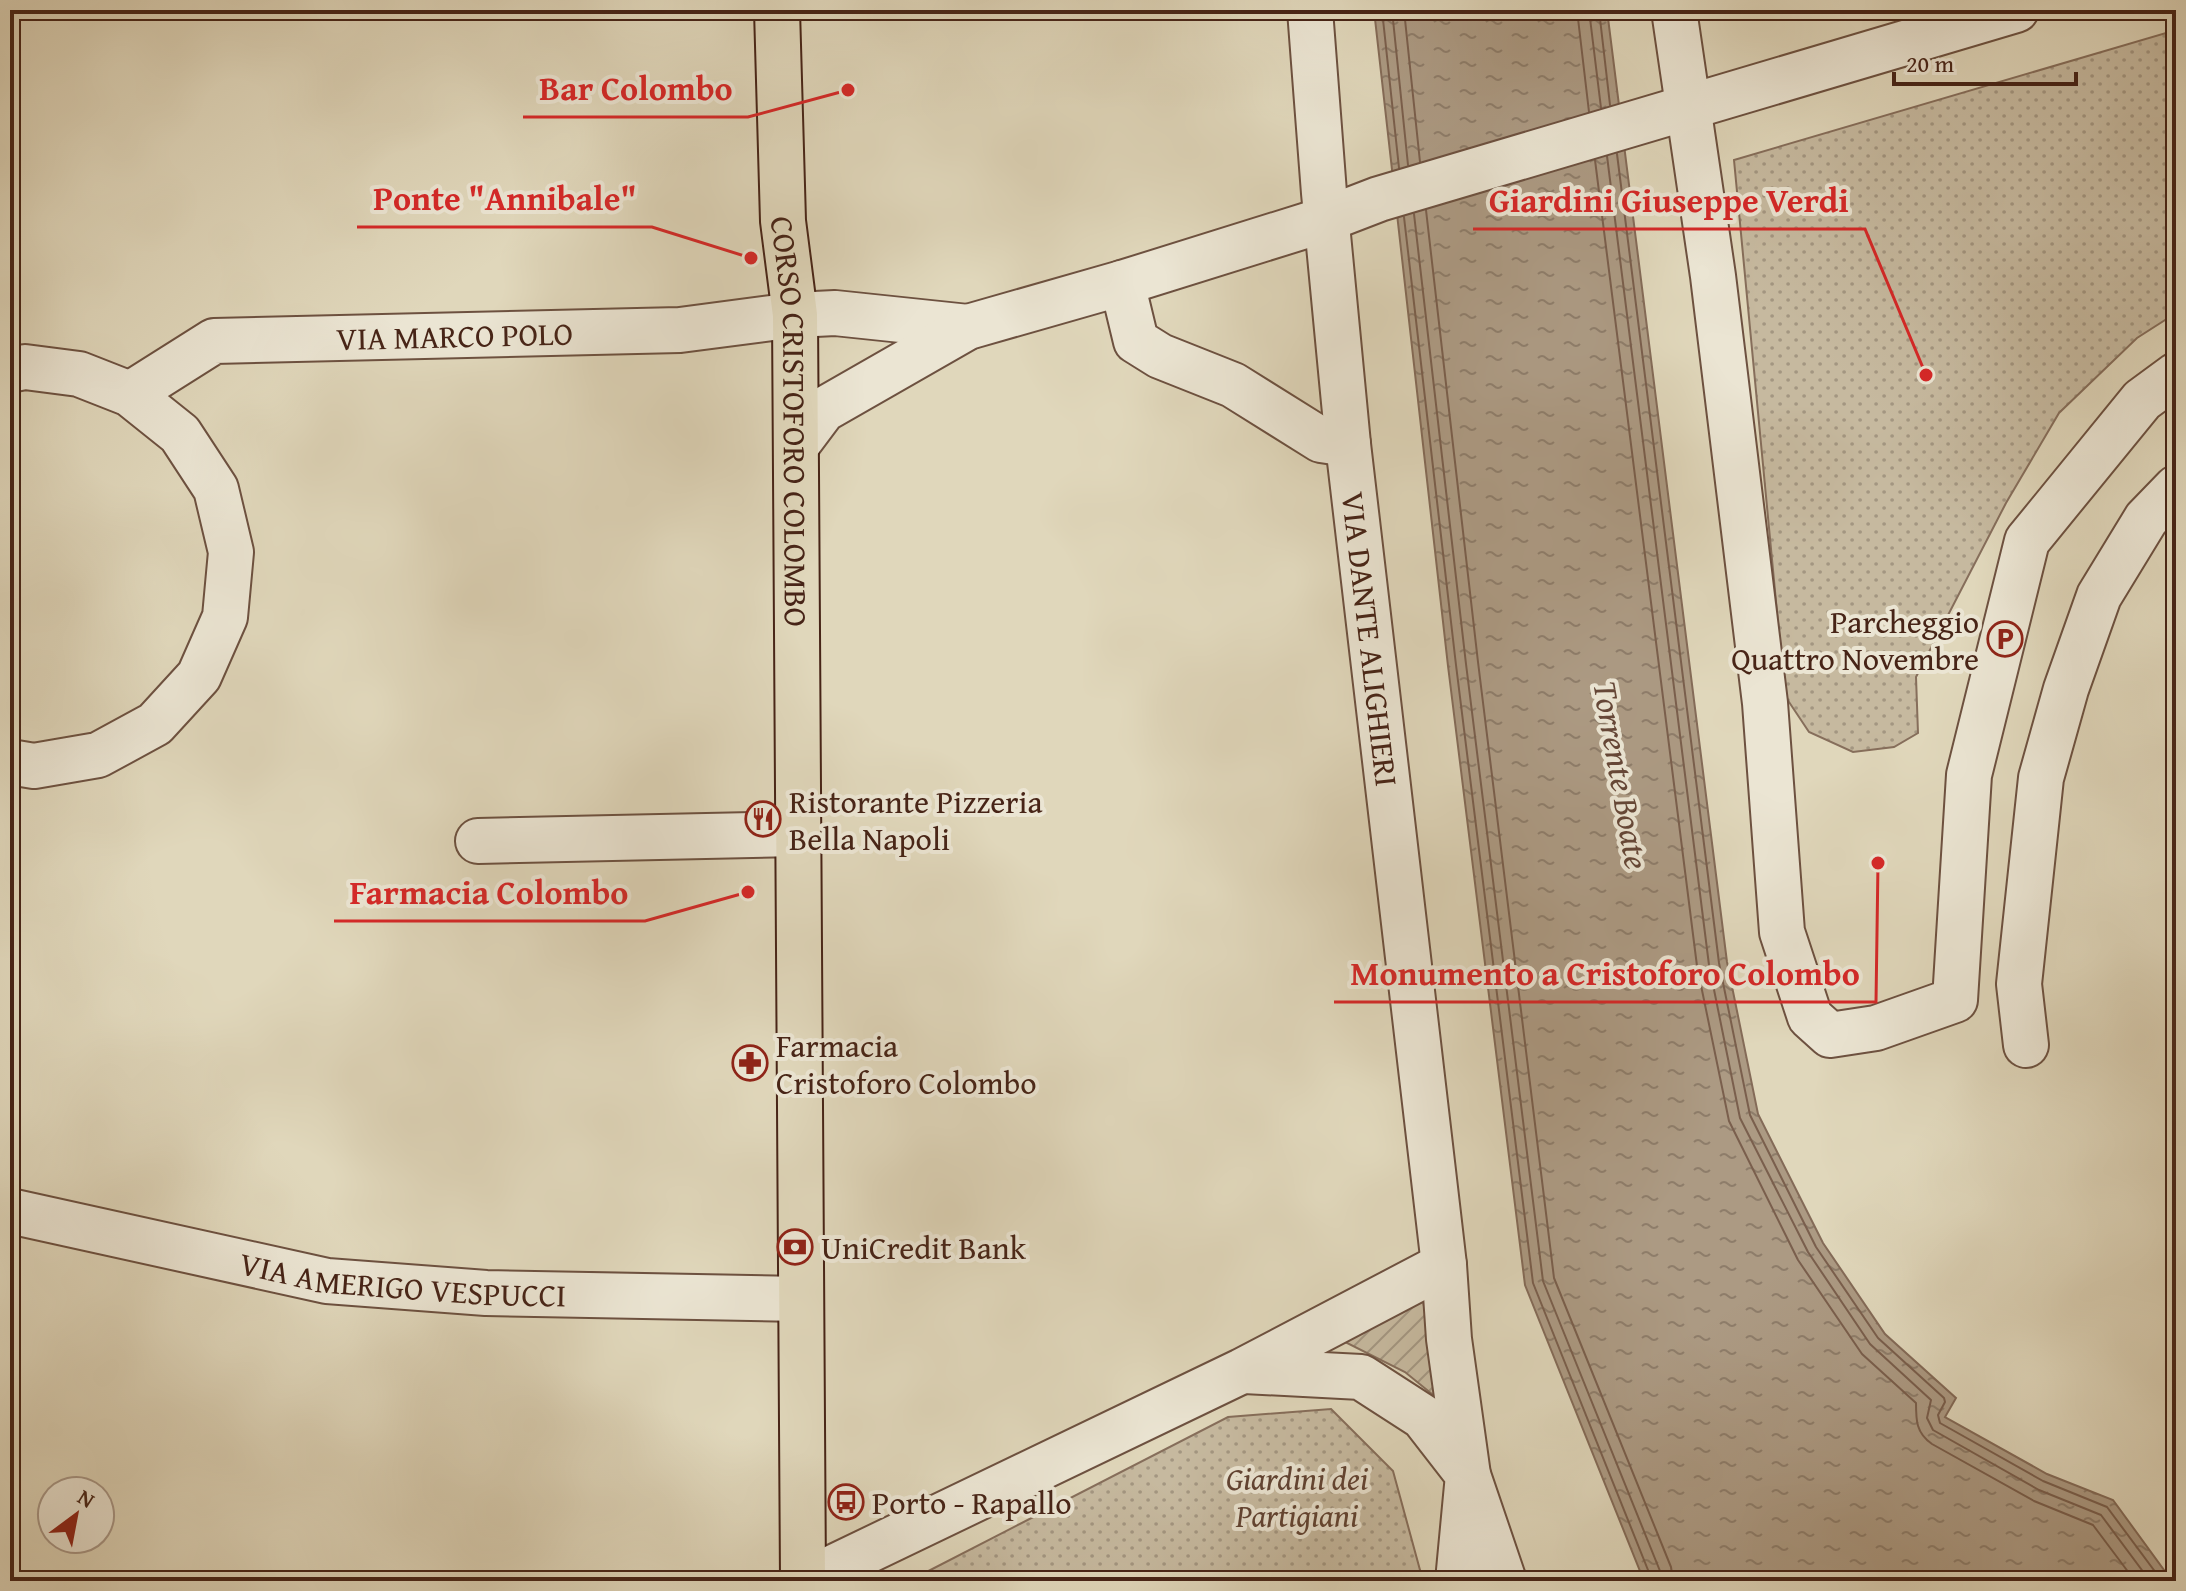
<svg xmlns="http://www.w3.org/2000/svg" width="2186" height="1591" font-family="'Gentium Book Plus',serif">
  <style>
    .grass { fill: url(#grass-dots); stroke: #866e5b; stroke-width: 2 }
    .garden { fill: url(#garden-furrows); stroke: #866e5b; stroke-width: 2 }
    .water { fill: url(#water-ripples); stroke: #846b58; stroke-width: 2 }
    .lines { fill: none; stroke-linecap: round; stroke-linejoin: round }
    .shore { stroke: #7a5f4d; stroke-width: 2 }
    .minor-casing { stroke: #6d5140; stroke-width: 48 }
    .major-casing { stroke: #472417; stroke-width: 48 }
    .minor { stroke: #ebe5d3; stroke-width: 44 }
    .major { stroke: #e0d7bb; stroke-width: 44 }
    .labels { text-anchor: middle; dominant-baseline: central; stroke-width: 8; stroke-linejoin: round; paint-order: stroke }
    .street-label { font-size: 32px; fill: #472417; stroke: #ebe5d3 }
    .poi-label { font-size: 32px; fill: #472417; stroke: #ebe5d3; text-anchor: start }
    .park-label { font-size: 32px; font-style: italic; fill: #604232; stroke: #ebe5d3 }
    .water-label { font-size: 34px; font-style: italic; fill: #654737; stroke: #ebe5d3 }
    .leader { fill: none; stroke: #d62828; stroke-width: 3 }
    .callout-dot { fill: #d62828; stroke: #ebe5d3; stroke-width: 3 }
    .callout-label { font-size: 34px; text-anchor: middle; font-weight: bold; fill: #d62828; stroke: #ebe5d3; stroke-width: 8; stroke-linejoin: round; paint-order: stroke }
  </style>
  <defs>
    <pattern id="grass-dots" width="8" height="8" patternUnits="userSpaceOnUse" patternTransform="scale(2)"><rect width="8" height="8" fill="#c6b99f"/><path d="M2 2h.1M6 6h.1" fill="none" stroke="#a39681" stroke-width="1.8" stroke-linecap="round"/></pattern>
    <pattern id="garden-furrows" width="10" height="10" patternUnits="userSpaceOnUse" patternTransform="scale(2)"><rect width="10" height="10" fill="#c6b99f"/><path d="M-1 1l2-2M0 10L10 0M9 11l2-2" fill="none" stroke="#a39681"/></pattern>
    <pattern id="water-ripples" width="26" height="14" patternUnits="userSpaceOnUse" patternTransform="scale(2)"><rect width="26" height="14" fill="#ac9a83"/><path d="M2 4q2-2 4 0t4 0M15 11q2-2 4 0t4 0" fill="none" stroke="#8e7d6a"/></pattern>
  </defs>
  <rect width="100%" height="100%" fill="#e0d7bb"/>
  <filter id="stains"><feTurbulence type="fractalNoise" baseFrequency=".0025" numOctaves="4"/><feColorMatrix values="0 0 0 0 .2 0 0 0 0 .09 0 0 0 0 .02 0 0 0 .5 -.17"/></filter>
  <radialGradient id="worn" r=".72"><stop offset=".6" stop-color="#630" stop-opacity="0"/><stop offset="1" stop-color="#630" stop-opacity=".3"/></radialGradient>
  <!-- grass -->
  <g class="grass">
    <path d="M 2176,30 L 2176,313 L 2137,338 L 2059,413 L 2006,503 L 1916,677 L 1918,733 L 1894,747 L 1853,752 L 1809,732 L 1785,696 L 1734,160 Z"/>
    <path d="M 1331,1409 L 1393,1471 L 1423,1581 L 909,1581 L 1228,1417 Z"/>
  </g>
  <!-- garden -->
  <path class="garden" d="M 1423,1301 L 1443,1403 L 1405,1372 L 1345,1342 Z"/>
  <!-- water -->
  <path class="water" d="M 1374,10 L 1607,10 L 1727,962 L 1758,1114 L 1823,1243 L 1885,1334 L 1956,1398 L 1945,1417 L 2047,1474 L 2113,1500 L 2172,1581 L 1644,1581 L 1525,1285 L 1448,666 Z"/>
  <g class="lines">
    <!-- shore -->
    <g class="shore">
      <path d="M 1382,10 L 1399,168"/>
      <path d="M 1392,10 L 1408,165"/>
      <path d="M 1404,10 L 1420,162"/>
      <path d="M 1577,10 L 1589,112"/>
      <path d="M 1589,10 L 1601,108"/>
      <path d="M 1599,10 L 1610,105"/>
      <path d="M 1617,154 L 1719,963 L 1750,1115 L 1816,1247 L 1878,1338 L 1944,1398 L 1945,1402 L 1938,1415 L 1940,1423 L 2043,1481 L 2107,1507 L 2162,1581"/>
      <path d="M 1607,156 L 1709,965 L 1740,1118 L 1808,1252 L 1870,1344 L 1931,1400 L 1927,1418 L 1933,1430 L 2039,1490 L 2101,1515 L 2150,1581"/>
      <path d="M 1595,160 L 1697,966 L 1729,1121 L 1798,1260 L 1862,1354 L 1916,1403 C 1916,1420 1916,1433 1932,1444 L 2034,1501 L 2093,1525 L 2135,1581"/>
      <path d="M 1426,210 L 1478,662 L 1554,1278 L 1671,1567 L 1673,1581"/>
      <path d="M 1414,214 L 1466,664 L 1543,1281 L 1660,1571 L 1661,1581"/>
      <path d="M 1404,217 L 1456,665 L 1533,1283 L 1650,1575 L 1651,1581"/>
    </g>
    <defs>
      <g id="minor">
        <path id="s1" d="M 1310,10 L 1324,193 L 1348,444 L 1444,1265 L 1449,1339 L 1468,1475 L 1504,1581"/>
        <path d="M 1674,10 L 1713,276 L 1765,703 L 1782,932 L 1810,1017 L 1830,1035 L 1876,1028 L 1955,1000 L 1969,775 L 2027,541 L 2142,400 L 2176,375"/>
        <path d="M 1122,283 L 1136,341 L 1160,356 L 1233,385 L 1321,440 L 1348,444"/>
        <path d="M 10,370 L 25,367 L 79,374 L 130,394 L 180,434 L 216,489 L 231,552 L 225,617 L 199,676 L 155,724 L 98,755 L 34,766 L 10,762"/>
        <path id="s2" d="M 130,394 L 214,341 L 680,330 L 795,315 L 835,313 L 968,327"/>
        <path d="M 796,446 L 823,410 L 968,327 L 1122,283 L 1327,219 L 1379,199 L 2016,10"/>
        <path d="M 478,841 L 798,834"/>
        <path d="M 2026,1045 L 2019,984 L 2041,778 L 2066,689 L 2099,596 L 2146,519 L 2176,488"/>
        <path id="s3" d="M 10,1211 L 327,1281 L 486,1293 L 801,1299"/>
        <path d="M 1244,1371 L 1361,1377 L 1423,1417 L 1468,1475 L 1458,1581"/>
        <path d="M 805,1581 L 1242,1371 L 1444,1265"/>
      </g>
      <g id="major">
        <path id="s4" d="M 777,10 L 783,221 L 795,315 L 803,1581"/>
      </g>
    </defs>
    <!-- minor casing -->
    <use href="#minor" class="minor-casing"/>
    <!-- major casing -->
    <use href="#major" class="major-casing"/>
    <!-- minor -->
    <use href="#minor" class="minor"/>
    <!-- major -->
    <use href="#major" class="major"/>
  </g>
  <!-- icons -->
  <defs>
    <symbol id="parking-ring" viewBox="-11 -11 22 22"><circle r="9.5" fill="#ebe5d3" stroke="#8f2418" stroke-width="1.5"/><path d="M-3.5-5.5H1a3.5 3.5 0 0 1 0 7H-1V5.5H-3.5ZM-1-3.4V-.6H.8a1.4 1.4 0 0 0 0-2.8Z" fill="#8f2418"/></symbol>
    <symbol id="restaurant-ring" viewBox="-11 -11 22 22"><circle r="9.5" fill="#ebe5d3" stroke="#8f2418" stroke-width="1.5"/><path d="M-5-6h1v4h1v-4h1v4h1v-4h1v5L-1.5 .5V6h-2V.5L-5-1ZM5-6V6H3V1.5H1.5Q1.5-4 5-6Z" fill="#8f2418"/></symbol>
    <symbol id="pharmacy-ring" viewBox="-11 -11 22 22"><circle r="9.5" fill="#ebe5d3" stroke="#8f2418" stroke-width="1.5"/><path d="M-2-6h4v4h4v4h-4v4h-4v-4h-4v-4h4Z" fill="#8f2418"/></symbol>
    <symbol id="bank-ring" viewBox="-11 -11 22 22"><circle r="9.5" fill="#ebe5d3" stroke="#8f2418" stroke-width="1.5"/><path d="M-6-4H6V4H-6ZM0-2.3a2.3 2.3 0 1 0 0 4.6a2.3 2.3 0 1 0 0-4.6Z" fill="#8f2418"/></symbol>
    <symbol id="bus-ring" viewBox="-11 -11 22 22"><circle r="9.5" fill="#ebe5d3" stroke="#8f2418" stroke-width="1.5"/><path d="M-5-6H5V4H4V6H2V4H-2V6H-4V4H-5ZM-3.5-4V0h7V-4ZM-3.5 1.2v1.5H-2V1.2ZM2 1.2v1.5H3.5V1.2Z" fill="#8f2418"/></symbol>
  </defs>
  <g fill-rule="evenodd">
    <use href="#parking-ring" x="1985" y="619" width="40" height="40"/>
    <use href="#restaurant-ring" x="743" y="799" width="40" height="40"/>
    <use href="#pharmacy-ring" x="730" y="1043" width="40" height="40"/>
    <use href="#bank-ring" x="775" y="1227" width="40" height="40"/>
    <use href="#bus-ring" x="826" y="1482" width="40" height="40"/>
  </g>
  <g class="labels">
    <!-- street labels -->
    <g class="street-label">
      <text stroke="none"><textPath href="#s2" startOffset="340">VIA MARCO POLO</textPath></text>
      <text stroke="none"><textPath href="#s4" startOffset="412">CORSO CRISTOFORO COLOMBO</textPath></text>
      <text stroke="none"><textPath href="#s1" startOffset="632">VIA DANTE ALIGHIERI</textPath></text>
      <text stroke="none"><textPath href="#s3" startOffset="400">VIA AMERIGO VESPUCCI</textPath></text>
    </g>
    <!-- poi labels -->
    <g class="poi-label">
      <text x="1979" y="621" text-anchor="end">Parcheggio<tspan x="1979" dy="37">Quattro Novembre</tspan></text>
      <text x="789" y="801">Ristorante Pizzeria<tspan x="789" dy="37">Bella Napoli</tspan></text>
      <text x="776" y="1045">Farmacia<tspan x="776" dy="37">Cristoforo Colombo</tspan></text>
      <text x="821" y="1247">UniCredit Bank</text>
      <text x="872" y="1502">Porto - Rapallo</text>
    </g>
    <!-- park labels -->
    <g class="park-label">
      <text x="1297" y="1478">Giardini dei<tspan x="1297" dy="37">Partigiani</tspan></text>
    </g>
    <!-- water labels -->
    <g class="water-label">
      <text transform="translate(1622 775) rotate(80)">Torrente Boate</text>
    </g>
  </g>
  <!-- callouts -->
  <path class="leader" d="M848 90L748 117H523M751 258L652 227H357M1926 375L1865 229H1473M748 892L645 921H334M1878 863L1876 1002H1334"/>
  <g class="callout-dot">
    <circle cx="848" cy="90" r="8"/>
    <circle cx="751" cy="258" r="8"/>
    <circle cx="1926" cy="375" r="8"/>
    <circle cx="748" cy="892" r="8"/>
    <circle cx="1878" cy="863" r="8"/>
  </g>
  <g class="callout-label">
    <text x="636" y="100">Bar Colombo</text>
    <text x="505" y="210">Ponte "Annibale"</text>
    <text x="1669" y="212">Giardini Giuseppe Verdi</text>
    <text x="489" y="904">Farmacia Colombo</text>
    <text x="1605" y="985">Monumento a Cristoforo Colombo</text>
  </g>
  <!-- margin -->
  <rect width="2186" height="1591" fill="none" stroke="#e0d7bb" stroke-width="40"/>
  <rect x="12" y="12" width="2162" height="1567" fill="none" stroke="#472417" stroke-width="4"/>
  <rect x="20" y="20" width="2146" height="1551" fill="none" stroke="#472417" stroke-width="2"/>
  <!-- north arrow -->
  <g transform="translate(76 1515) rotate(32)"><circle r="38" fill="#ebe5d3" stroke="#a99888" stroke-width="2"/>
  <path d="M0-6L14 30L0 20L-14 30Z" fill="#8f2418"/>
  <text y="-12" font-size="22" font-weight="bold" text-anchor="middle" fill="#472417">N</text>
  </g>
  <!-- scale -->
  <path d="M1894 72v12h182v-12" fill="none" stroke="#472417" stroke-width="4"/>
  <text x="1906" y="72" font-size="24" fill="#472417" stroke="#ebe5d3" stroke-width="6" paint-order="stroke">20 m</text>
  <rect width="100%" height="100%" filter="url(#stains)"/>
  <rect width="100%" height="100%" fill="url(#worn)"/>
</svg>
